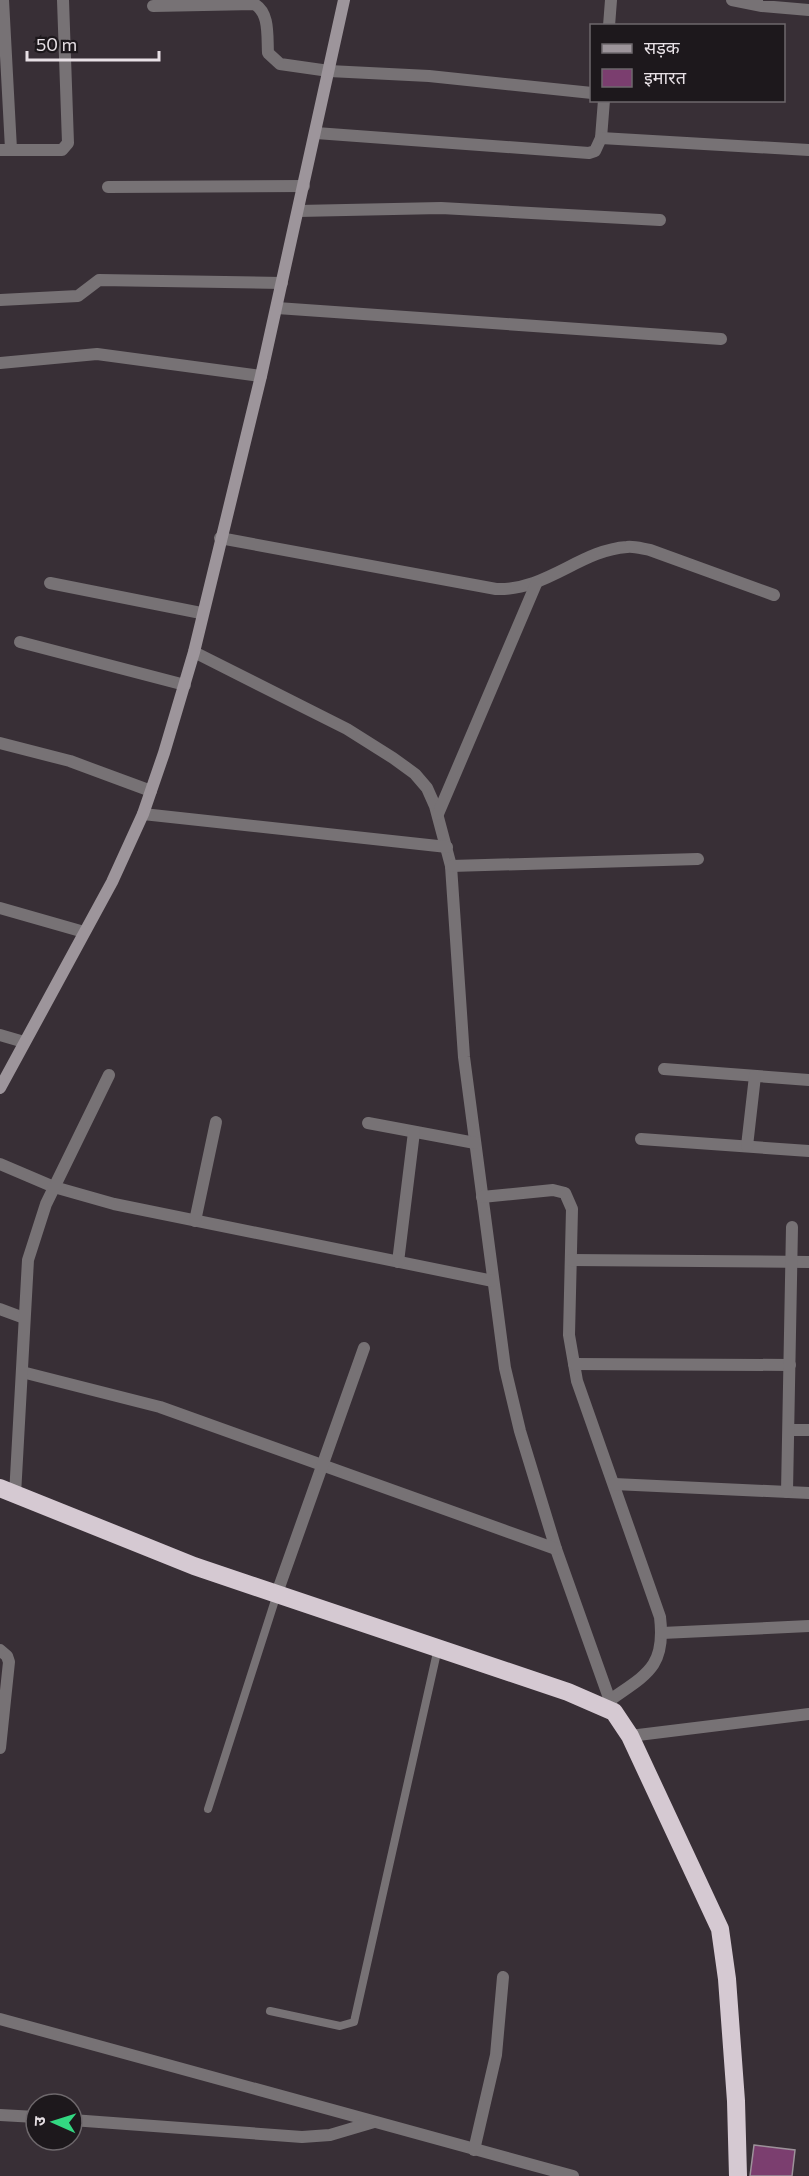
<svg xmlns="http://www.w3.org/2000/svg" width="809" height="2176" font-family="Commissioner,'Noto Sans Devanagari',sans-serif">
  <style>
    .building { fill: #7b3e6f; stroke: #9d929a; stroke-width: 1.5 }
    .lines { fill: none; stroke-linecap: round; stroke-linejoin: round }
    .lane { stroke: #777275; stroke-width: 8 }
    .street { stroke: #777275; stroke-width: 12 }
    .secondary { stroke: #9d959b; stroke-width: 12 }
    .highway { stroke: #d5c9d2; stroke-width: 18 }
  </style>
  <rect width="100%" height="100%" fill="#382f36"/>
  <!-- building -->
  <path class="building" d="M 754,2145 L 795,2150 L 792,2176 L 750,2176 Z"/>
  <g class="lines">
    <!-- lane -->
    <g class="lane">
      <path d="M 208,1809 L 277,1594"/>
      <path d="M 270,2011 L 340,2026 L 354,2022 L 438,1648"/>
    </g>
    <!-- street -->
    <g class="street">
      <path d="M 3,0 L 11,149"/>
      <path d="M 732,0 L 762,6 L 809,10"/>
      <path d="M 153,6 L 254,4 C 270,12 267,37 268,53 L 280,64 L 329,71 L 429,76 L 592,93"/>
      <path d="M 609,26 L 611,0"/>
      <path d="M 316,133 L 589,153 L 595,151 L 601,138 L 604,100"/>
      <path d="M 601,138 L 809,150"/>
      <path d="M 0,150 L 62,150 L 68,143 L 63,0"/>
      <path d="M 108,187 L 304,186"/>
      <path d="M 298,211 L 441,208 L 660,220"/>
      <path d="M 0,300 L 78,296 L 99,280 L 282,283"/>
      <path d="M 277,308 L 721,339"/>
      <path d="M 0,363 L 97,354 L 261,376"/>
      <path d="M 220,538 L 496,589 C 547,591 580,550 627,547 C 634,546 643,549 650,550 L 774,595"/>
      <path d="M 50,583 L 201,613"/>
      <path d="M 20,642 L 185,685"/>
      <path d="M 194,652 L 347,729 L 393,758 L 415,774 L 427,788 L 435,806 L 451,866 L 464,1057 L 505,1368 L 520,1431 L 556,1549 L 614,1712"/>
      <path d="M 0,743 L 70,761 L 151,791"/>
      <path d="M 143,814 L 447,847"/>
      <path d="M 438,814 L 536,584"/>
      <path d="M 451,866 L 698,859"/>
      <path d="M 0,908 L 84,932"/>
      <path d="M 0,1035 L 24,1042"/>
      <path d="M 664,1069 L 809,1080"/>
      <path d="M 368,1123 L 475,1143"/>
      <path d="M 641,1139 L 809,1151"/>
      <path d="M 747,1146 L 755,1076"/>
      <path d="M 0,1164 L 54,1187 L 114,1204 L 493,1281"/>
      <path d="M 482,1197 L 553,1190 L 565,1193 L 572,1209 L 569,1335 L 577,1381 L 660,1617 C 666,1667 647,1674 610,1700"/>
      <path d="M 195,1221 L 216,1122"/>
      <path d="M 571,1260 L 809,1262"/>
      <path d="M 398,1262 L 414,1132"/>
      <path d="M 0,1309 L 24,1318"/>
      <path d="M 574,1364 L 790,1365"/>
      <path d="M 22,1372 L 160,1407 L 556,1549"/>
      <path d="M 789,1430 L 809,1430"/>
      <path d="M 614,1484 L 809,1493"/>
      <path d="M 787,1492 L 792,1227"/>
      <path d="M 15,1495 L 28,1260 L 46,1204 L 109,1075"/>
      <path d="M 277,1593 L 364,1348"/>
      <path d="M 662,1633 L 809,1626"/>
      <path d="M 0,1650 L 7,1656 L 9,1662 L 0,1748"/>
      <path d="M 630,1736 L 809,1714"/>
      <path d="M 0,2019 L 573,2176"/>
      <path d="M 0,2115 L 36,2117"/>
      <path d="M 72,2120 L 302,2137 L 330,2135 L 374,2122"/>
      <path d="M 474,2150 L 496,2055 L 503,1977"/>
    </g>
    <!-- secondary -->
    <path class="secondary" d="M 0,1088 L 112,882 L 143,814 L 164,753 L 194,652 L 261,376 L 344,0"/>
    <!-- highway -->
    <path class="highway" d="M 0,1488 L 194,1566 L 568,1692 L 614,1712 L 630,1736 L 720,1929 L 727,1979 L 736,2101 L 738,2176"/>
  </g>
  <!-- legend -->
  <rect x="590" y="24" width="195" height="78" fill="#1d181c" stroke="#6e686c" stroke-width="1.5"/>
  <rect x="602" y="44" width="30" height="9" fill="#9d959b" stroke="#6e686c" stroke-width="1.5"/>
  <text x="644" y="54" font-size="18" fill="#e7e0e5">सड़क</text>
  <rect x="602" y="69" width="30" height="18" fill="#7b3e6f" stroke="#6e686c" stroke-width="1.5"/>
  <text x="644" y="84" font-size="18" fill="#e7e0e5">इमारत</text>
  <!-- north arrow -->
  <g transform="translate(54 2122) rotate(273)"><circle r="28" fill="#1d181c" stroke="#6e686c" stroke-width="1.5"/>
  <path d="M0-4.5L10 22L0 15L-10 22Z" fill="#33d882"/>
  <text y="-9" font-size="16" font-weight="bold" text-anchor="middle" fill="#e7e0e5">उ</text>
  </g>
  <!-- scale -->
  <path d="M27 51v9h132v-9" fill="none" stroke="#e7e0e5" stroke-width="3"/>
  <text x="36" y="51" font-size="18" fill="#e7e0e5" stroke="#1d181c" stroke-width="4.5" paint-order="stroke">50 m</text>
</svg>
